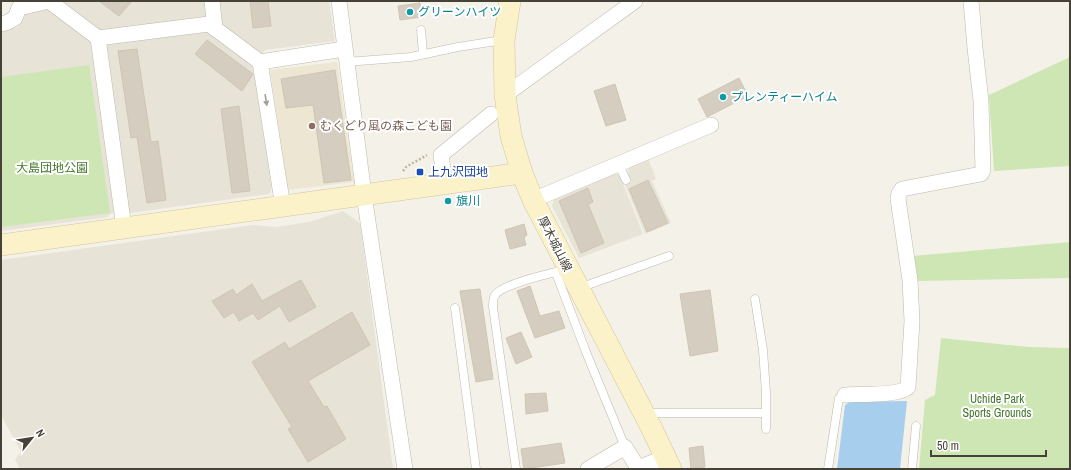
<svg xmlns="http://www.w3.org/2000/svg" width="1071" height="470" font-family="'Archivo Narrow','Noto Sans JP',sans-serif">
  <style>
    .residential { fill: #e7e3d7 }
    .education { fill: #ece6d3 }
    .green { fill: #cde6b3 }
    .water { fill: #a8ceed }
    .building { fill: #d5cdbf; stroke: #cfc5b2 }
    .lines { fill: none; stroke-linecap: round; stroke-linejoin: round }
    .lane-casing { stroke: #bfb9ac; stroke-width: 9 }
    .street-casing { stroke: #bfb9ac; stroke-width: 16 }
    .secondary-casing { stroke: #d1c69a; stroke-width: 22 }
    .path { stroke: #c0b59d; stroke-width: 2.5; stroke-dasharray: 2 2; stroke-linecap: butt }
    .lane { stroke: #fff; stroke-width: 8 }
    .street { stroke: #fff; stroke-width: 15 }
    .secondary { stroke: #fcf2ca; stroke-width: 21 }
    .oneway { fill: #a3a09b }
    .culture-dot { fill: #0f9aa8; stroke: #fff; stroke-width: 1.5 }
    .education-dot { fill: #8d6e63; stroke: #fff; stroke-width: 1.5 }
    .transit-dot { fill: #1a4fb4; stroke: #fff; stroke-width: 1.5 }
    .labels { text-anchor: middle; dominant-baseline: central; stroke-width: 4; stroke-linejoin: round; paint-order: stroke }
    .culture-label { font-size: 12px; fill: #0d838f; stroke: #fff; text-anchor: start }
    .education-label { font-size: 12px; fill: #785e54; stroke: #fff; text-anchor: start }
    .park-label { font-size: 12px; fill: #46772d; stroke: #fff }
    .transit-label { font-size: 12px; fill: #164399; stroke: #fff; text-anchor: start }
    .street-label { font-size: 12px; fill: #474237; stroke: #fff }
  </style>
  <rect width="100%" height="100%" fill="#f4f1e9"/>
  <!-- residential -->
  <g class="residential">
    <path d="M 18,1 L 329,1 L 335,41 L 265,50 L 253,65 L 272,188 L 269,194 L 130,213 L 129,211 L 110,214 L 108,217 L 1,231 L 1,30 L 18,27 L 22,17 Z"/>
    <path d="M 648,158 L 656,179 L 652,181 L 671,223 L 645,234 L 624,182 L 630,179 L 628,172 L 630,166 Z"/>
    <path d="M 614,173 L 620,176 L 643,234 L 579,258 L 552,206 L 554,199 Z"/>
    <path d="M 343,211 L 360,223 L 393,469 L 20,469 L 15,459 L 21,452 L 1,415 L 1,260 L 253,225 L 276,227 L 309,222 Z"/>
  </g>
  <!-- education -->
  <path class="education" d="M 337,62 L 354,182 L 288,190 L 270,70 Z"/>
  <!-- green -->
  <g class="green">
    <path d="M 1070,57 L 1070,166 L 994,171 L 989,95 Z"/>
    <path d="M 89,65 L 110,213 L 1,227 L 1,77 Z"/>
    <path d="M 1070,242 L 1070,278 L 916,281 L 913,256 Z"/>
    <path d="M 941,338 L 1029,347 L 1070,348 L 1070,469 L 919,469 L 925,400 L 935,395 Z"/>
  </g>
  <!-- water -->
  <path class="water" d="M 907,401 L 900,469 L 837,469 L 845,405 L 850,402 Z"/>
  <!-- building -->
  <g class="building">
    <path d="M 99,1 L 132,1 L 119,16 Z"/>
    <path d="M 250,1 L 268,1 L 271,26 L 253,28 Z"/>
    <path d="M 420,3 L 422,17 L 400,20 L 398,6 Z"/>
    <path d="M 207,40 L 253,74 L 242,91 L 195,54 Z"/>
    <path d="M 137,49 L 151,142 L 158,141 L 166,200 L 147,203 L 137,137 L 131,138 L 118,51 Z"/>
    <path d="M 335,70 L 351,180 L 324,183 L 313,105 L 286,108 L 281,79 Z"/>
    <path d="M 739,78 L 748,96 L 707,117 L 698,99 Z"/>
    <path d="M 615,84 L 626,120 L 606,126 L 594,91 Z"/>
    <path d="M 239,106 L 250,191 L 232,193 L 221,109 Z"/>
    <path d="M 648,180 L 668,223 L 647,232 L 629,189 Z"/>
    <path d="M 588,188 L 593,202 L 588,204 L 604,243 L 581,253 L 559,201 Z"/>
    <path d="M 524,224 L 527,235 L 524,238 L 526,245 L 510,249 L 505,230 Z"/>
    <path d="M 301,280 L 316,307 L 289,322 L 280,306 L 258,320 L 253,313 L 239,321 L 234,312 L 224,318 L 212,301 L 233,289 L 236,295 L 252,284 L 262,301 Z"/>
    <path d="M 530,286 L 540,316 L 559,311 L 565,328 L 535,338 L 517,291 Z"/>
    <path d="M 480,289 L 493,379 L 476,382 L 460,291 Z"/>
    <path d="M 710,290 L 718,351 L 690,356 L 680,294 Z"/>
    <path d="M 352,312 L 370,345 L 308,381 L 324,407 L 327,406 L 346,439 L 308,462 L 288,429 L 292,427 L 252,362 L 285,342 L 289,349 Z"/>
    <path d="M 521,332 L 532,357 L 516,364 L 506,338 Z"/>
    <path d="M 546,393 L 548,411 L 526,414 L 525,394 Z"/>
    <path d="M 561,443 L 565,463 L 524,469 L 521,449 Z"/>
    <path d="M 703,446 L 705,467 L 691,469 L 689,448 Z"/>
  </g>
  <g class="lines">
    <defs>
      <g id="lane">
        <path d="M 421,30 L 423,54"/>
        <path d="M 346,62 L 411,57 L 458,47 L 503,40"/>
        <path d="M 619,165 L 626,180"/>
        <path d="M 556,273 L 586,352 L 625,447"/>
        <path d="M 579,288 L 669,256"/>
        <path d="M 755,299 L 763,350 L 766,393 L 766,429"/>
        <path d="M 455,308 L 476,469"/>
        <path d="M 645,413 L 765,413"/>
        <path d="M 516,469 L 493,307 C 493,303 493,298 495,295 C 504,283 553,273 568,269"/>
        <path d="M 828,469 L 839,398 L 845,395"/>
        <path d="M 912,469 L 916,426"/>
      </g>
      <g id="street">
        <path d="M 49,1 L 98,38 L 124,228"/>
        <path d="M 212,1 L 215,29"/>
        <path d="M 339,1 L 364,195 L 405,469"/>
        <path d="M 1,24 L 8,22 L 15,18 L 19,8 L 49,1"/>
        <path d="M 98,38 L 209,24 L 260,62 L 344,49"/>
        <path d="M 260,62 L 283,207"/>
        <path d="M 505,95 L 635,1"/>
        <path d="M 445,184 L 441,155 L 491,114"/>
        <path d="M 533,200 L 711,125"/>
        <path d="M 845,395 C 858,394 900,396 908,387 L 912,321 L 910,280 L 898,199 L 899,193 L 902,189 L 981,174 L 983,170 L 981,101 L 975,48 L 971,1"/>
        <path d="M 588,469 L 625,447 L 638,468 L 666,457"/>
      </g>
      <g id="secondary">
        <path d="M 510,1 L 504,40 L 505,95 L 511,136 L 522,173 L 533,200 L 651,427 L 671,469"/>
        <path d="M 1,245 L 522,173"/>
      </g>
    </defs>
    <!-- lane casing -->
    <use href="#lane" class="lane-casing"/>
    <!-- street casing -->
    <use href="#street" class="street-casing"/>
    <!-- secondary casing -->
    <use href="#secondary" class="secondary-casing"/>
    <!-- path -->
    <path class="path" d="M 403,171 L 406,167 L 427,155"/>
    <!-- lane -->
    <use href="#lane" class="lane"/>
    <!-- street -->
    <use href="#street" class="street"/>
    <!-- secondary -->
    <use href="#secondary" class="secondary"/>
  </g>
  <!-- one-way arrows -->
  <defs><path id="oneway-solid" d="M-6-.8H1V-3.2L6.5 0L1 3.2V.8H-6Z"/></defs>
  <use class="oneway" href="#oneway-solid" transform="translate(266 100) rotate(81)"/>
  <!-- markers -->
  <g class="culture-dot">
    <circle cx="410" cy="12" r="4"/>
    <circle cx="723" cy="97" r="4"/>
    <circle cx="448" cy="201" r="4"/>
  </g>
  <circle class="education-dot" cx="312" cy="126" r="4"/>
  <rect class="transit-dot" x="416" y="168" width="8" height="8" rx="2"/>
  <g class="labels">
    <!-- culture labels -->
    <g class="culture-label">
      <text x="418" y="12">グリーンハイツ</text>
      <text x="731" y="97">プレンティーハイム</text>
      <text x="456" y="201">旗川</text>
    </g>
    <!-- education labels -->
    <g class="education-label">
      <text x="320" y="126">むくどり風の森こども園</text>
    </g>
    <!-- park labels -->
    <g class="park-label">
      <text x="52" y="168">大島団地公園</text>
      <text x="997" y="399">Uchide Park<tspan x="997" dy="14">Sports Grounds</tspan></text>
    </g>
    <!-- transit labels -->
    <g class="transit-label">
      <text x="428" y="172">上九沢団地</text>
    </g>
    <!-- street labels -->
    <g class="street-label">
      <text transform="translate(555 244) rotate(63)">厚木城山線</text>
    </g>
  </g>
  <!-- border -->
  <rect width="1071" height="470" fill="none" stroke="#474237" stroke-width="4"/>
  <!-- north arrow -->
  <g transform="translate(32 438) rotate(60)" stroke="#ffffff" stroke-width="3" paint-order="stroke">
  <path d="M0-3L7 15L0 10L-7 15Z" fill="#474237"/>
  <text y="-6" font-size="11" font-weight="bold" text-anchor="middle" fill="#474237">N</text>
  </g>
  <!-- scale -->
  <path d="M931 450v6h115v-6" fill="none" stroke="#474237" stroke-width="2"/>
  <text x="937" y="450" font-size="12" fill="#474237" stroke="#ffffff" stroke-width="3" paint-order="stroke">50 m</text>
</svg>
